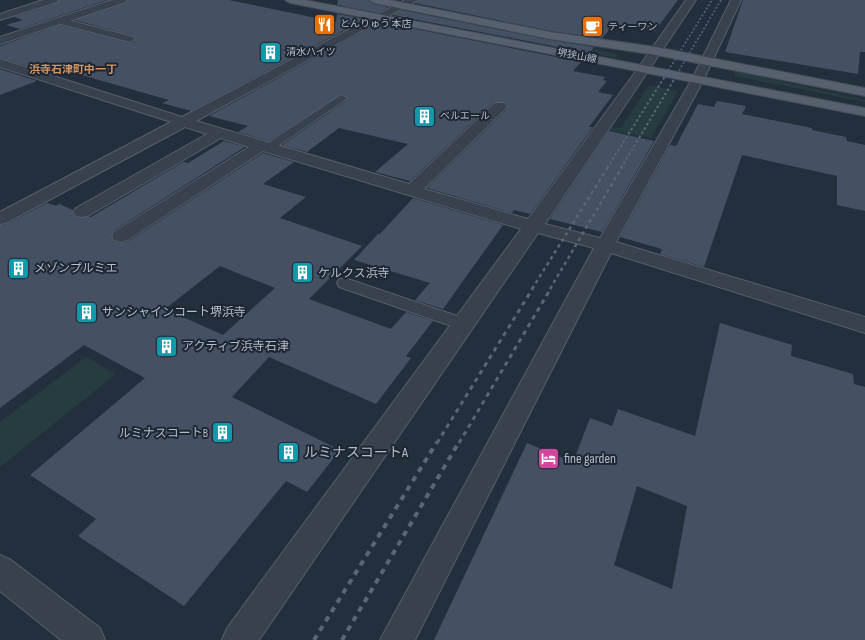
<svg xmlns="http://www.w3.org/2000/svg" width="865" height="640" font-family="'Sofia Sans Condensed','Noto Sans JP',sans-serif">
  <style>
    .green { fill: #263c3f }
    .building { fill: #455162; fill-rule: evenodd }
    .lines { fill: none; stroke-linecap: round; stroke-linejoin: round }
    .service-casing { stroke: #565f6c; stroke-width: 2 }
    .minor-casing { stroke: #565f6c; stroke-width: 2 }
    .primary-casing { stroke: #414a57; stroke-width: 2 }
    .service { fill: #38414e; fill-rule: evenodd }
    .minor { fill: #38414e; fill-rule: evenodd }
    .primary { fill: #56606e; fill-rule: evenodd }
    .rail-far4 { stroke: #5a6575; stroke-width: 1.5; stroke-dasharray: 2 2; stroke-linecap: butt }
    .rail-far3 { stroke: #5a6575; stroke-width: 2; stroke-dasharray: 2.5 2.5; stroke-linecap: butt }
    .rail-far2 { stroke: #5a6575; stroke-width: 2.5; stroke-dasharray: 3.5 3.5; stroke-linecap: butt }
    .rail-far1 { stroke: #5a6575; stroke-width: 3; stroke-dasharray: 4.5 4.5; stroke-linecap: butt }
    .rail { stroke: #5a6575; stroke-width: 4; stroke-dasharray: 5.5 5.5; stroke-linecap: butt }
    .labels { text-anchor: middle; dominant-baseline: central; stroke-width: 4; stroke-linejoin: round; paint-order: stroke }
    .far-poi-label { font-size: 10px; fill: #b4bcc9; stroke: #1d2633; text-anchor: start }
    .far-street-label { font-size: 10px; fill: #b4bcc9; stroke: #1d2633 }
    .far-neighbourhood-label { font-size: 11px; font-weight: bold; fill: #d59563; stroke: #1d2633 }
    .poi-label { font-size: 12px; fill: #b4bcc9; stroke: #1d2633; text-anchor: start }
    .near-poi-label { font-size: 14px; fill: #b4bcc9; stroke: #1d2633; text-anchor: start }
  </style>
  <rect width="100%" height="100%" fill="#242f3e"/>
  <!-- green -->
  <g class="green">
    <path d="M 418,13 L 618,54 L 615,58 L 409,18 Z"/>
    <path d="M 735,71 L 865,100 L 865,102 L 734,76 Z"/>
    <path d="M 649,85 L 678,91 L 651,138 L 610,130 L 612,127 L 621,128 Z"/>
    <path d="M 86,357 L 116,374 L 0,467 L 0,422 Z"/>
  </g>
  <!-- building -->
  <g class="building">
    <path d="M 59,0 L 107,0 L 20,29 L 6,25 L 23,20 L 14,17 L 57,3 Z"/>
    <path d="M 128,0 L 229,0 L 336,22 L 337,14 L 365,19 L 191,111 L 162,103 L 169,100 L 64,70 L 53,74 L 0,58 L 0,46 L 60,25 L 131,43 L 136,39 L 133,36 L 75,20 L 126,3 Z"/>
    <path d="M 338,0 L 368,0 L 374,4 L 388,7 L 378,13 L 337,5 Z"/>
    <path d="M 419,0 L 678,0 L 655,31 L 614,25 L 602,38 L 550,31 L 415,3 Z"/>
    <path d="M 743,0 L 865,0 L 865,52 L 860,52 L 858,74 L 725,52 Z"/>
    <path d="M 402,10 L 550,40 L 594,47 L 589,53 L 393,15 Z"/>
    <path d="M 380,22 L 581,62 L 573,71 L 605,77 L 603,80 L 607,81 L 598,92 L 613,95 L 589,127 L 593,127 L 530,214 L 514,210 L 512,213 L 427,188 L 506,110 L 508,105 L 505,102 L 494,102 L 410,181 L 375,172 L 408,144 L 339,128 L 307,152 L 282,145 L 346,101 L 348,98 L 342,94 L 269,141 L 238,132 L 248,126 L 209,116 Z"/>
    <path d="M 0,69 L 37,81 L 0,95 Z"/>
    <path d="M 717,101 L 746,106 L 742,114 L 812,128 L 812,130 L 846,137 L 847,141 L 865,145 L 865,211 L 837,205 L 837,176 L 742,155 L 704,267 L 660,254 L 662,249 L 620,237 L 670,145 L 676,146 L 698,104 L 714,107 Z"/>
    <path d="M 609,131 L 654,141 L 602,232 L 550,219 Z"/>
    <path d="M 224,141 L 245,147 L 113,231 L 111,235 L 113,241 L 121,243 L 129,241 L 263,153 L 294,162 L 263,184 L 306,197 L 280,218 L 362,246 L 309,299 L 391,329 L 406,312 L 433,321 L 406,356 L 411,358 L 376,404 L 269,357 L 232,397 L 340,450 L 307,492 L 286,481 L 184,606 L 78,536 L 96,519 L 30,475 L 145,378 L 84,345 L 0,408 L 0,225 L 7,224 L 47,203 L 56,206 L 59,204 L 73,210 L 72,213 L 76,217 L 91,217 L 183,162 L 188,163 ZM 220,266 L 275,288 L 223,335 L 165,309 Z"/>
    <path d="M 413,198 L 503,225 L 443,309 L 415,300 L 430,283 L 354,260 L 378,234 L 380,234 Z"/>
    <path d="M 720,323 L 792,345 L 791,356 L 853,374 L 854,384 L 865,387 L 865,640 L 434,640 L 527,443 L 573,462 L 590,418 L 612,426 L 618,409 L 695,436 ZM 637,486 L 687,506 L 672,589 L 614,565 Z"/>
  </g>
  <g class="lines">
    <defs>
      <g id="service">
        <path d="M 60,18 L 133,37 L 135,39 L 130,42 L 57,23 L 57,19 Z"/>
        <path d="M 341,95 L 347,98 L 345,100 L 272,150 L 268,151 L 262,147 Z"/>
        <path d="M 345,278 L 469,320 L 472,324 L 469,328 L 463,330 L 339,287 L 337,283 L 339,279 Z"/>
      </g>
      <g id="minor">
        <path d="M 43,0 L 58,0 L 57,2 L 0,20 L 0,14 Z"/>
        <path d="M 112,0 L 127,0 L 126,2 L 0,44 L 0,37 Z"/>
        <path d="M 405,0 L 418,0 L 196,121 L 409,184 L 495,103 L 505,103 L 507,106 L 505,109 L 424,189 L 528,219 L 631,78 L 686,0 L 696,0 L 545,224 L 600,238 L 692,79 L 731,0 L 741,0 L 704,79 L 616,242 L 865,317 L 865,333 L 611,253 L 415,640 L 380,640 L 594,248 L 538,233 L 259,640 L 222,640 L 227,628 L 521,229 L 263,151 L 128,240 L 121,242 L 114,240 L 112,236 L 114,232 L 249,147 L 221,138 L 88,216 L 82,217 L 76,216 L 73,212 L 76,208 L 207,134 L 185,127 L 6,223 L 0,224 L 0,212 L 171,122 L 0,67 L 0,59 L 182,117 Z"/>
        <path d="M 0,555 L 11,560 L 100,628 L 105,640 L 61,640 L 0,591 Z"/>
      </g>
      <g id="primary">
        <path d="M 285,0 L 305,0 L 865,108 L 865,116 L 290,3 Z"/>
        <path d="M 369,0 L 390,0 L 550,32 L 656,47 L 865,88 L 865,96 L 656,55 L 550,39 L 374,3 Z"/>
      </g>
    </defs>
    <!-- service casing -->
    <use href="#service" class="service-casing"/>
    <!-- minor casing -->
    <use href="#minor" class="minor-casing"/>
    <!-- primary casing -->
    <use href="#primary" class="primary-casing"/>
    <!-- service -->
    <use href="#service" class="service"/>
    <!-- minor -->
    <use href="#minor" class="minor"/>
    <!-- primary -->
    <use href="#primary" class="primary"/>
    <!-- rail-far4 -->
    <g class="rail-far4">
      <path d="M 666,74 L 712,0"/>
      <path d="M 677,74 L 721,0"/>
    </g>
    <!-- rail-far3 -->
    <g class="rail-far3">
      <path d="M 607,168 L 667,73"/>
      <path d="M 621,168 L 678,73"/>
    </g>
    <!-- rail-far2 -->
    <g class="rail-far2">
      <path d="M 532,289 L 608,167"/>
      <path d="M 550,289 L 622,167"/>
    </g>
    <!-- rail-far1 -->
    <g class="rail-far1">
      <path d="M 437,443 L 533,288"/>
      <path d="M 459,443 L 551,288"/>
    </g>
    <!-- rail -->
    <g class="rail">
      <path d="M 314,640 L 437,442"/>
      <path d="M 342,640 L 459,442"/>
    </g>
  </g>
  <!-- icons -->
  <defs>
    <symbol id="restaurant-square" viewBox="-11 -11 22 22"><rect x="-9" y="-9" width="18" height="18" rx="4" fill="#e8710a" stroke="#1d2633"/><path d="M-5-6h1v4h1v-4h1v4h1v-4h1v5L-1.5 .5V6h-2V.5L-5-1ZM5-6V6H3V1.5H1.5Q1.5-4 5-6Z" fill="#fff"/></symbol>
    <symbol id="cafe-square" viewBox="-11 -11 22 22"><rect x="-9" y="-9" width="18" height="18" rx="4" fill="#e8710a" stroke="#1d2633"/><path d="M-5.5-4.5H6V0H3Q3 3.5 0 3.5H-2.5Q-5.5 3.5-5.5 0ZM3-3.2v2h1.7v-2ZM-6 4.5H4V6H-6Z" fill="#fff"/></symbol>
    <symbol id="building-square" viewBox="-11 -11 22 22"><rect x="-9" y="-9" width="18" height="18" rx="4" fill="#0f9aa8" stroke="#1d2633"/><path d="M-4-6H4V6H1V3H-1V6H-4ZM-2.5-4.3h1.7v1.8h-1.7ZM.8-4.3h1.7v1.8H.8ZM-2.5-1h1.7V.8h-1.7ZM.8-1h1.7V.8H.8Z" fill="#fff"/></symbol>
    <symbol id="hotel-square" viewBox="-11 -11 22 22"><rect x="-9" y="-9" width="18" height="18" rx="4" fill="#d1479c" stroke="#1d2633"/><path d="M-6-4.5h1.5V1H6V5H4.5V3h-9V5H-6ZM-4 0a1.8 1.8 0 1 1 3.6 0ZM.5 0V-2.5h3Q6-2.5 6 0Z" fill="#fff"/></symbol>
  </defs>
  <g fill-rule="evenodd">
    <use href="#restaurant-square" x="312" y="12" width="25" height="25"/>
    <use href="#cafe-square" x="580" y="14" width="25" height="25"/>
    <use href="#building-square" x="258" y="40" width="25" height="25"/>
    <use href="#building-square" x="412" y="104" width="25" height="25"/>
    <use href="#building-square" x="6" y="256" width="25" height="25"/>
    <use href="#building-square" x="290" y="260" width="25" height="25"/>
    <use href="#building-square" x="74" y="300" width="25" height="25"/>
    <use href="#building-square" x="154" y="334" width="25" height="25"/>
    <use href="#building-square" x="210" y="420" width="25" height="25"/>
    <use href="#building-square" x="276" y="440" width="25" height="25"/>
    <use href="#hotel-square" x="536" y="446" width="25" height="25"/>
  </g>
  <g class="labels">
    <!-- far-poi labels -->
    <g class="far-poi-label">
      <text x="340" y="24">とんりゅう 本店</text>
      <text x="608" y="27">ティーワン</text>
      <text x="286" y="52">清水ハイツ</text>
      <text x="440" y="116">ベルエール</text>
    </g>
    <!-- far-street labels -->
    <g class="far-street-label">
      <text transform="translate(577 56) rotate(11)">堺狭山線</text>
    </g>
    <!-- far-neighbourhood labels -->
    <g class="far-neighbourhood-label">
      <text x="73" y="69">浜寺石津町中一丁</text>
    </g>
    <!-- poi labels -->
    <g class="poi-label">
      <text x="34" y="268">メゾンプルミエ</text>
      <text x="318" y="273">ケルクス浜寺</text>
      <text x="102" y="312">サンシャインコート堺浜寺</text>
      <text x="182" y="346">アクティブ浜寺石津</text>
      <text x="208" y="433" text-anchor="end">ルミナスコートB</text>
    </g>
    <!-- near-poi labels -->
    <g class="near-poi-label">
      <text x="304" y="452">ルミナスコートA</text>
      <text x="564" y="458">fine garden</text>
    </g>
  </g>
</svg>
